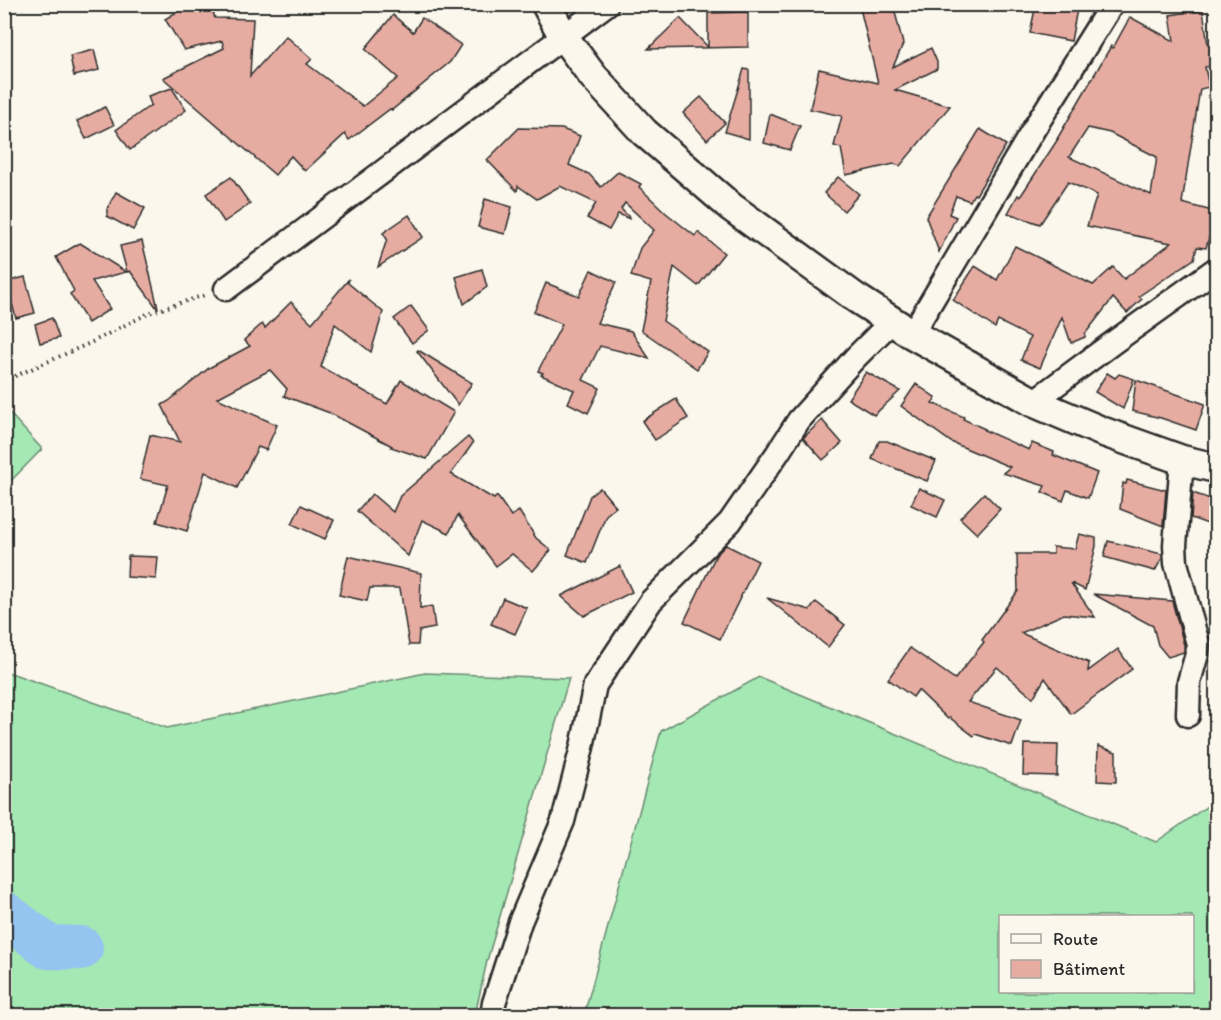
<svg xmlns="http://www.w3.org/2000/svg" width="1221" height="1020" font-family="Itim,sans-serif">
  <style>
    .grass { fill: #a4e8b4; stroke: #688a70; stroke-width: 1.5; fill-rule: evenodd }
    .lines { fill: none; stroke-linecap: round; stroke-linejoin: round }
    .river { stroke: #95c4f0; stroke-width: 44 }
    .building { fill: #e6aca2; stroke: #2b2b2b; stroke-width: 1.5; fill-rule: evenodd }
    .minor-casing { stroke: #2b2b2b; stroke-width: 27 }
    .tertiary-casing { stroke: #2b2b2b; stroke-width: 33 }
    .path { stroke: #2b2b2b; stroke-width: 4; stroke-dasharray: 1.5 4.5; stroke-linecap: butt }
    .minor { stroke: #fbf7ec; stroke-width: 22 }
    .tertiary { stroke: #fbf7ec; stroke-width: 28 }
  </style>
  <rect width="100%" height="100%" fill="#fbf7ec"/>
  <filter id="ink" filterUnits="userSpaceOnUse"><feTurbulence type="fractalNoise" baseFrequency=".0167" numOctaves="2"/><feDisplacementMap in="SourceGraphic" scale="12" xChannelSelector="R" yChannelSelector="G"/><feConvolveMatrix kernelMatrix="1 2 1 2 8 2 1 2 1" color-interpolation-filters="sRGB"/></filter>
  <g filter="url(#ink)">
    <!-- grass -->
    <g class="grass">
      <path d="M 4,407 L 42,449 L 5,487 L 4,487 Z"/>
      <path d="M 5,671 L 167,728 L 425,673 L 569,678 L 487,961 L 475,1015 L 5,1015 Z"/>
      <path d="M 759,677 L 1156,842 L 1216,800 L 1216,1015 L 584,1015 L 661,731 ZM 1000,916 L 1192,916 L 1192,992 L 1000,992 Z"/>
    </g>
    <g class="lines">
      <!-- river -->
      <path class="river" d="M 4,913 L 48,947 L 81,948"/>
    </g>
    <!-- building -->
    <g class="building">
      <path d="M 190,4 L 210,4 L 215,18 L 253,19 L 250,76 L 286,36 L 312,59 L 307,64 L 363,106 L 398,78 L 365,49 L 393,15 L 413,32 L 422,18 L 461,45 L 450,62 L 392,110 L 390,109 L 349,140 L 345,134 L 305,171 L 291,156 L 275,175 L 163,78 L 224,48 L 222,41 L 184,50 L 165,19 Z"/>
      <path d="M 859,4 L 893,4 L 903,44 L 893,67 L 931,48 L 937,62 L 937,69 L 895,90 L 950,106 L 900,166 L 894,164 L 846,175 L 841,148 L 834,146 L 842,116 L 810,109 L 819,69 L 878,83 Z"/>
      <path d="M 1036,4 L 1078,4 L 1071,41 L 1030,33 Z"/>
      <path d="M 1203,10 L 1208,45 L 1216,44 L 1216,65 L 1205,67 L 1209,87 L 1200,89 L 1182,203 L 1216,212 L 1206,248 L 1197,247 L 1194,259 L 1139,296 L 1142,299 L 1127,313 L 1113,298 L 1085,334 L 1085,337 L 1071,343 L 1062,317 L 1040,368 L 1021,360 L 1030,337 L 998,321 L 995,328 L 953,300 L 975,266 L 997,280 L 1015,246 L 1093,285 L 1113,267 L 1124,279 L 1171,243 L 1087,226 L 1097,195 L 1068,182 L 1040,224 L 1008,213 L 1018,195 L 1020,197 L 1058,139 L 1057,139 L 1111,46 L 1113,48 L 1130,17 L 1174,41 L 1170,15 ZM 1088,128 L 1110,133 L 1157,157 L 1151,195 L 1069,157 Z"/>
      <path d="M 748,12 L 748,47 L 648,49 L 680,18 L 708,47 L 708,13 Z"/>
      <path d="M 94,50 L 99,70 L 74,76 L 70,56 Z"/>
      <path d="M 744,69 L 749,70 L 749,139 L 725,132 Z"/>
      <path d="M 172,88 L 186,110 L 130,150 L 116,130 L 151,105 L 148,96 Z"/>
      <path d="M 701,97 L 725,123 L 707,140 L 683,113 Z"/>
      <path d="M 105,107 L 114,125 L 86,139 L 77,121 Z"/>
      <path d="M 770,114 L 800,126 L 790,150 L 764,143 Z"/>
      <path d="M 519,128 L 562,129 L 580,136 L 569,165 L 589,174 L 601,187 L 618,172 L 641,184 L 639,187 L 666,213 L 695,236 L 698,232 L 724,253 L 698,286 L 674,267 L 663,321 L 708,352 L 697,369 L 641,330 L 651,282 L 631,276 L 640,248 L 654,230 L 625,203 L 621,209 L 630,218 L 630,219 L 618,214 L 609,230 L 587,218 L 596,203 L 560,186 L 537,199 L 518,186 L 517,191 L 487,160 Z"/>
      <path d="M 980,129 L 1006,145 L 976,195 L 974,194 L 970,201 L 956,196 L 949,214 L 956,217 L 939,252 L 926,217 Z"/>
      <path d="M 231,177 L 250,204 L 224,222 L 206,194 Z"/>
      <path d="M 838,177 L 859,194 L 844,211 L 824,193 Z"/>
      <path d="M 116,192 L 145,208 L 133,230 L 107,216 L 107,209 Z"/>
      <path d="M 485,199 L 512,207 L 505,234 L 478,227 Z"/>
      <path d="M 409,215 L 423,237 L 378,267 L 387,239 L 383,233 Z"/>
      <path d="M 142,241 L 158,308 L 157,308 L 130,271 L 127,272 L 120,246 Z"/>
      <path d="M 80,243 L 126,272 L 92,281 L 110,309 L 88,323 L 70,294 L 74,291 L 56,257 Z"/>
      <path d="M 482,269 L 487,287 L 464,304 L 456,277 Z"/>
      <path d="M 591,270 L 616,282 L 597,323 L 631,331 L 649,358 L 600,346 L 583,380 L 600,388 L 588,413 L 568,403 L 574,390 L 541,375 L 543,373 L 538,371 L 562,324 L 534,312 L 546,283 L 579,296 Z"/>
      <path d="M 25,277 L 35,313 L 16,318 L 6,282 Z"/>
      <path d="M 349,279 L 348,283 L 383,312 L 371,352 L 335,324 L 321,367 L 387,404 L 401,380 L 454,412 L 427,459 L 391,447 L 392,446 L 330,413 L 284,396 L 287,389 L 270,370 L 217,398 L 277,425 L 266,450 L 258,447 L 237,488 L 205,472 L 187,531 L 157,522 L 168,485 L 140,479 L 150,435 L 180,442 L 162,405 L 169,401 L 209,368 L 250,346 L 244,340 L 262,324 L 265,328 L 291,302 L 312,323 Z"/>
      <path d="M 411,306 L 429,330 L 412,343 L 394,319 Z"/>
      <path d="M 52,318 L 59,338 L 40,343 L 35,324 Z"/>
      <path d="M 418,350 L 472,383 L 458,405 L 417,351 Z"/>
      <path d="M 866,372 L 900,391 L 874,415 L 848,399 Z"/>
      <path d="M 1107,373 L 1115,378 L 1119,374 L 1134,379 L 1123,409 L 1095,392 Z"/>
      <path d="M 1136,380 L 1205,404 L 1196,430 L 1161,418 L 1132,411 Z"/>
      <path d="M 916,384 L 936,398 L 932,403 L 964,417 L 963,419 L 985,429 L 984,430 L 1029,450 L 1032,443 L 1054,452 L 1053,455 L 1097,473 L 1088,498 L 1067,490 L 1063,501 L 1042,492 L 1045,486 L 1003,473 L 1010,467 L 951,442 L 901,406 Z"/>
      <path d="M 676,399 L 688,418 L 655,440 L 642,421 Z"/>
      <path d="M 822,420 L 842,443 L 823,460 L 803,438 Z"/>
      <path d="M 468,437 L 473,443 L 451,474 L 494,499 L 497,496 L 511,516 L 519,511 L 536,538 L 551,550 L 533,571 L 512,554 L 496,566 L 458,515 L 449,533 L 422,520 L 408,556 L 357,511 L 372,494 L 393,512 L 400,496 Z"/>
      <path d="M 879,441 L 887,441 L 936,461 L 927,481 L 872,459 Z"/>
      <path d="M 1127,480 L 1166,490 L 1163,526 L 1120,509 L 1123,483 L 1126,484 Z"/>
      <path d="M 600,488 L 616,507 L 606,515 L 587,563 L 567,555 L 590,496 Z"/>
      <path d="M 919,488 L 945,500 L 937,517 L 911,505 Z"/>
      <path d="M 984,493 L 1000,509 L 977,534 L 960,518 Z"/>
      <path d="M 1193,493 L 1216,501 L 1216,527 L 1191,518 Z"/>
      <path d="M 301,505 L 334,520 L 325,539 L 292,524 Z"/>
      <path d="M 1079,534 L 1096,538 L 1096,546 L 1085,590 L 1071,583 L 1095,617 L 1064,614 L 1021,633 L 1089,663 L 1088,671 L 1118,649 L 1132,669 L 1071,714 L 1045,678 L 1033,698 L 997,667 L 968,702 L 1021,720 L 1012,746 L 975,734 L 974,736 L 950,718 L 948,719 L 918,690 L 913,697 L 888,679 L 910,648 L 955,679 L 984,642 L 982,640 L 1018,591 L 1017,555 L 1016,554 L 1053,554 L 1053,547 L 1075,549 Z"/>
      <path d="M 1108,541 L 1162,554 L 1162,558 L 1155,571 L 1104,557 Z"/>
      <path d="M 726,545 L 758,561 L 720,639 L 684,622 L 716,555 Z"/>
      <path d="M 128,556 L 158,557 L 156,579 L 127,577 Z"/>
      <path d="M 348,556 L 421,573 L 420,608 L 432,606 L 435,628 L 419,631 L 418,645 L 409,645 L 400,588 L 370,588 L 367,601 L 339,595 Z"/>
      <path d="M 620,566 L 632,592 L 584,616 L 561,596 Z"/>
      <path d="M 1093,594 L 1172,601 L 1184,645 L 1184,652 L 1168,657 L 1158,645 L 1153,626 Z"/>
      <path d="M 503,598 L 527,608 L 515,634 L 491,624 Z"/>
      <path d="M 767,598 L 810,610 L 816,602 L 845,625 L 828,647 Z"/>
      <path d="M 1024,744 L 1058,745 L 1057,776 L 1023,775 Z"/>
      <path d="M 1098,746 L 1116,752 L 1116,782 L 1097,781 Z"/>
    </g>
    <g class="lines">
      <defs>
        <g id="minor">
          <path d="M 226,289 L 607,4"/>
          <path d="M 912,334 L 1035,127 L 1112,4"/>
          <path d="M 1033,402 L 1114,342 L 1216,269"/>
          <path d="M 1182,460 L 1175,545 L 1176,563 L 1198,644 L 1197,654 L 1189,682 L 1188,715"/>
          <path d="M 492,1016 L 494,1003 L 520,922 L 563,821 L 582,747 L 595,685 L 651,601 L 730,522 L 777,454 L 799,420 L 855,358 L 892,321"/>
        </g>
        <path id="tertiary" d="M 546,4 L 563,36 L 592,75 L 644,132 L 731,207 L 856,298 L 912,334 L 1033,402 L 1101,431 L 1182,460 L 1216,468"/>
      </defs>
      <!-- minor casing -->
      <use href="#minor" class="minor-casing"/>
      <!-- tertiary casing -->
      <use href="#tertiary" class="tertiary-casing"/>
      <!-- path -->
      <g class="path">
        <path d="M 4,9 L 45,4"/>
        <path d="M 4,381 L 90,343 L 149,313 L 205,295"/>
      </g>
      <!-- minor -->
      <use href="#minor" class="minor"/>
      <!-- tertiary -->
      <use href="#tertiary" class="tertiary"/>
    </g>
  </g>
  <!-- margin -->
  <rect width="1221" height="1020" fill="none" stroke="#fbf7ec" stroke-width="24"/>
  <rect x="12" y="12" width="1197" height="996" fill="none" stroke="#2b2b2b" stroke-width="2" filter="url(#ink)"/>
  <!-- legend -->
  <rect x="999" y="915" width="195" height="78" fill="#fbf7ec" stroke="#a8a59f" stroke-width="1.5"/>
  <rect x="1011" y="934" width="30" height="9" fill="#fbf7ec" stroke="#a8a59f" stroke-width="1.5"/>
  <text x="1053" y="945" font-size="18" fill="#2b2b2b">Route</text>
  <rect x="1011" y="960" width="30" height="18" fill="#e6aca2" stroke="#a8a59f" stroke-width="1.5"/>
  <text x="1053" y="975" font-size="18" fill="#2b2b2b">Bâtiment</text>
</svg>
